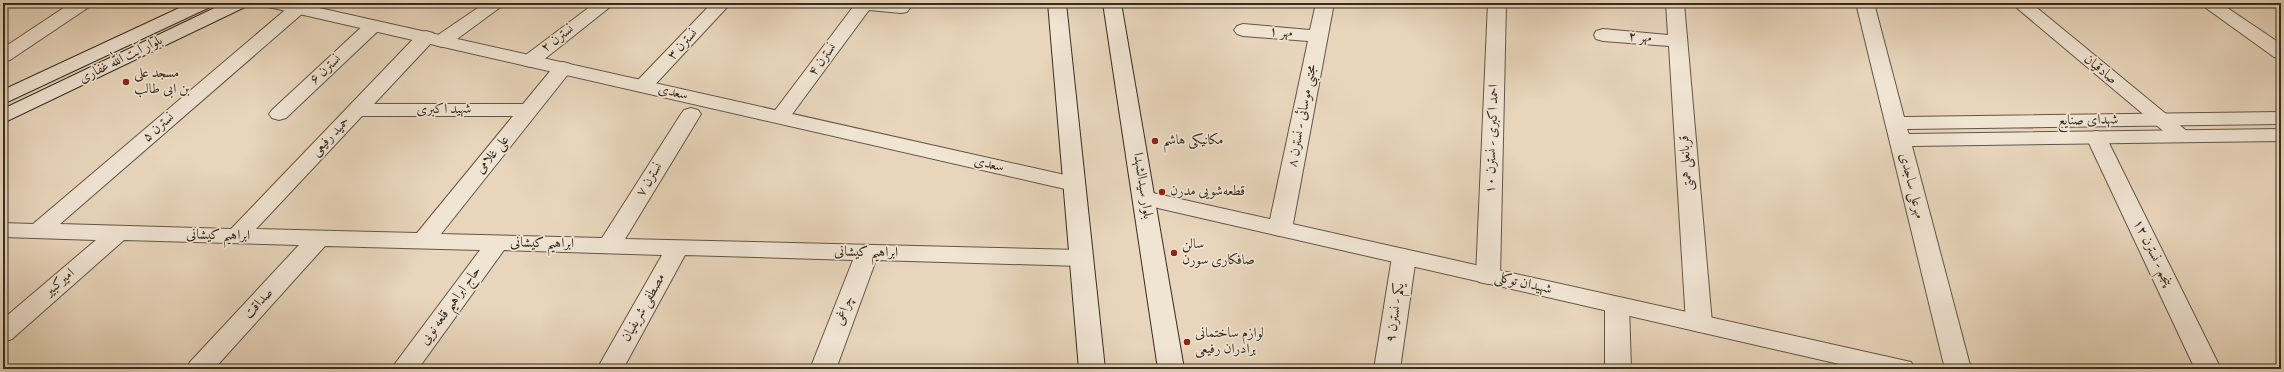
<svg xmlns="http://www.w3.org/2000/svg" width="2284" height="372" font-family="'Sorts Mill Goudy',Amiri,serif">
  <style>
    .lines { fill: none; stroke-linecap: round; stroke-linejoin: round }
    .minor-casing { stroke: #625647; stroke-width: 2 }
    .tertiary-casing { stroke: #625647; stroke-width: 2 }
    .secondary-casing { stroke: #362c20; stroke-width: 2 }
    .minor { fill: #f0e4d3; fill-rule: evenodd }
    .tertiary { fill: #f0e4d3; fill-rule: evenodd }
    .secondary { fill: #f0e4d3; fill-rule: evenodd }
    .poi-dot { fill: #8f2418; stroke: #f0e4d3; stroke-width: 1.5 }
    .labels { text-anchor: middle; dominant-baseline: central; stroke-width: 3.5; stroke-linejoin: round; paint-order: stroke }
    .street-label { font-size: 14px; fill: #362c20; stroke: #f0e4d3 }
    .poi-label { font-size: 14px; fill: #362c20; stroke: #f0e4d3; text-anchor: start }
  </style>
  <rect width="100%" height="100%" fill="#e8d5bb"/>
  <filter id="stains"><feTurbulence type="fractalNoise" baseFrequency=".005" numOctaves="4"/><feColorMatrix values="0 0 0 0 .2 0 0 0 0 .09 0 0 0 0 .02 0 0 0 .5 -.17"/></filter>
  <radialGradient id="worn" r=".72"><stop offset=".6" stop-color="#630" stop-opacity="0"/><stop offset="1" stop-color="#630" stop-opacity=".3"/></radialGradient>
  <g class="lines">
    <defs>
      <g id="minor">
        <path d="M 71,3 L 92,3 L 89,7 L 10,60 L 3,62 L 3,48 Z"/>
        <path d="M 485,3 L 506,3 L 449,45 L 442,47 L 435,45 L 433,41 L 435,37 Z"/>
        <path d="M 595,3 L 615,3 L 537,65 L 530,67 L 523,65 L 520,61 L 523,57 Z"/>
        <path d="M 712,3 L 731,3 L 650,90 L 643,92 L 636,90 L 633,86 L 636,82 Z"/>
        <path d="M 856,3 L 902,3 L 907,4 L 910,8 L 907,12 L 901,13 L 869,10 L 787,121 L 780,123 L 773,121 L 770,117 L 773,113 Z"/>
        <path d="M 1316,3 L 1334,3 L 1292,229 L 1288,234 L 1280,236 L 1272,234 L 1268,229 L 1308,41 L 1243,36 L 1237,34 L 1234,30 L 1237,26 L 1243,24 L 1310,30 Z"/>
        <path d="M 1488,3 L 1506,3 L 1500,276 L 1497,282 L 1488,284 L 1479,282 L 1476,276 Z"/>
        <path d="M 1666,3 L 1684,3 L 1712,323 L 1708,329 L 1699,332 L 1690,329 L 1686,323 L 1669,46 L 1603,41 L 1596,39 L 1594,35 L 1596,31 L 1603,29 L 1668,35 Z"/>
        <path d="M 2011,3 L 2031,3 L 2188,132 L 2191,136 L 2188,140 L 2181,142 L 2174,140 Z"/>
        <path d="M 2199,3 L 2220,3 L 2281,44 L 2281,59 L 2274,57 Z"/>
        <path d="M 297,4 L 303,5 L 306,9 L 303,13 L 60,224 L 231,229 L 419,33 L 426,31 L 433,33 L 435,37 L 433,41 L 374,104 L 523,104 L 556,64 L 563,62 L 570,64 L 573,68 L 441,234 L 602,238 L 681,114 L 684,110 L 691,108 L 698,110 L 701,114 L 625,239 L 1081,250 L 1089,253 L 1093,258 L 1089,263 L 1081,266 L 876,260 L 836,369 L 810,369 L 853,260 L 685,255 L 623,369 L 597,369 L 662,255 L 504,250 L 418,369 L 391,369 L 480,250 L 325,246 L 214,369 L 186,369 L 190,362 L 299,245 L 124,240 L 12,339 L 3,342 L 3,319 L 96,240 L 3,237 L 3,223 L 33,224 L 291,5 ZM 362,116 L 513,116 L 417,233 L 256,229 Z"/>
        <path d="M 373,21 L 379,22 L 382,26 L 379,30 L 286,118 L 279,120 L 272,118 L 269,114 L 272,110 L 367,22 Z"/>
        <path d="M 2096,131 L 2103,133 L 2106,137 L 2221,369 L 2195,369 L 2086,137 L 2089,133 Z"/>
        <path d="M 1404,249 L 1412,252 L 1416,257 L 1400,369 L 1374,369 L 1392,257 L 1396,252 Z"/>
        <path d="M 1617,297 L 1626,299 L 1629,305 L 1631,369 L 1605,369 L 1605,305 L 1608,299 Z"/>
      </g>
      <g id="tertiary">
        <path d="M 264,3 L 297,3 L 1074,177 L 1082,179 L 1085,184 L 1082,189 L 1074,191 L 273,8 L 267,7 Z"/>
        <path d="M 1856,3 L 1874,3 L 1904,117 L 2281,112 L 2281,124 L 1907,129 L 1909,134 L 2281,129 L 2281,141 L 1912,146 L 1971,369 L 1945,369 Z"/>
        <path d="M 1144,191 L 1902,360 L 1911,362 L 1915,369 L 1861,369 L 1136,203 L 1133,198 L 1136,193 Z"/>
      </g>
      <g id="secondary">
        <path d="M 190,3 L 213,3 L 210,7 L 3,104 L 3,90 Z"/>
        <path d="M 225,3 L 248,3 L 245,7 L 3,123 L 3,109 Z"/>
        <path d="M 1048,3 L 1066,3 L 1105,369 L 1079,369 Z"/>
        <path d="M 1103,3 L 1121,3 L 1184,369 L 1158,369 Z"/>
      </g>
    </defs>
    <!-- minor casing -->
    <use href="#minor" class="minor-casing"/>
    <!-- tertiary casing -->
    <use href="#tertiary" class="tertiary-casing"/>
    <!-- secondary casing -->
    <use href="#secondary" class="secondary-casing"/>
    <!-- minor -->
    <use href="#minor" class="minor"/>
    <!-- tertiary -->
    <use href="#tertiary" class="tertiary"/>
    <!-- secondary -->
    <use href="#secondary" class="secondary"/>
  </g>
  <!-- markers -->
  <g class="poi-dot">
    <circle cx="126" cy="82" r="4"/>
    <circle cx="1155" cy="141" r="4"/>
    <circle cx="1162" cy="192" r="4"/>
    <circle cx="1174" cy="253" r="4"/>
    <circle cx="1187" cy="342" r="4"/>
  </g>
  <g class="labels">
    <!-- street labels -->
    <g class="street-label">
      <text transform="translate(1281 33) rotate(5)">مهر ۱</text>
      <text transform="translate(1640 38) rotate(5)">مهر ۲</text>
      <text transform="translate(558 39) rotate(-37)">نسترن ۲</text>
      <text transform="translate(683 45) rotate(-47)">نسترن ۳</text>
      <text transform="translate(121 60) rotate(-26)">بلوار آیت الله غفاری</text>
      <text transform="translate(823 60) rotate(-54)">نسترن ۴</text>
      <text transform="translate(326 70) rotate(-43)">نسترن ۶</text>
      <text transform="translate(2100 70) rotate(39)">صادقیان</text>
      <text transform="translate(673 93) rotate(13)">سعدی</text>
      <text x="444" y="110">شهید اکبری</text>
      <text transform="translate(1303 116) rotate(-79)">مجتبی موسائی - نسترن ۸</text>
      <text transform="translate(2088 121) rotate(-1)">شهدای صنایع</text>
      <text transform="translate(159 128) rotate(-41)">نسترن ۵</text>
      <text transform="translate(331 137) rotate(-46)">حمید رفیعی</text>
      <text transform="translate(1493 139) rotate(-88)">احمد اکبری - نسترن ۱۰</text>
      <text transform="translate(493 155) rotate(-51)">علی غلامی</text>
      <text transform="translate(1687 163) rotate(-94)">قربانعلی همتی</text>
      <text transform="translate(989 165) rotate(13)">سعدی</text>
      <text transform="translate(650 180) rotate(-58)">نسترن ۷</text>
      <text transform="translate(1142 186) rotate(81)">بلوار سیدالشهدا</text>
      <text transform="translate(1911 186) rotate(76)">مهرعلی ساجدی</text>
      <text transform="translate(218 236) rotate(1)">ابراهیم کیشانی</text>
      <text transform="translate(542 244) rotate(1)">ابراهیم کیشانی</text>
      <text transform="translate(866 253) rotate(1)">ابراهیم کیشانی</text>
      <text transform="translate(2152 253) rotate(64)">پنجم - نسترن ۱۲</text>
      <text transform="translate(60 283) rotate(-41)">امیرکبیر</text>
      <text transform="translate(1523 284) rotate(13)">شهیدان توکلی</text>
      <text transform="translate(259 304) rotate(-48)">صداقت</text>
      <text transform="translate(451 306) rotate(-54)">حاج ابراهیم قلعه نویی</text>
      <text transform="translate(644 308) rotate(-61)">مصطفی شریفیان</text>
      <text transform="translate(845 311) rotate(-69)">چراغی</text>
      <text transform="translate(1396 313) rotate(-81)">یکم - نسترن ۹</text>
    </g>
    <!-- poi labels -->
    <g class="poi-label">
      <text x="134" y="74">مسجد علی<tspan x="134" dy="16">بن ابی طالب</tspan></text>
      <text x="1163" y="141">مکانیکی هاشم</text>
      <text x="1170" y="192">قطعه‌شویی مدرن</text>
      <text x="1182" y="245">سالن<tspan x="1182" dy="16">صافکاری سورن</tspan></text>
      <text x="1195" y="334">لوازم ساختمانی<tspan x="1195" dy="16">برادران رفیعی</tspan></text>
    </g>
  </g>
  <!-- margin -->
  <rect width="2284" height="372" fill="none" stroke="#e8d5bb" stroke-width="16"/>
  <rect x="4" y="4" width="2276" height="364" fill="none" stroke="#362c20" stroke-width="2"/>
  <rect x="8" y="8" width="2268" height="356" fill="none" stroke="#362c20"/>
  <rect width="100%" height="100%" filter="url(#stains)"/>
  <rect width="100%" height="100%" fill="url(#worn)"/>
</svg>
